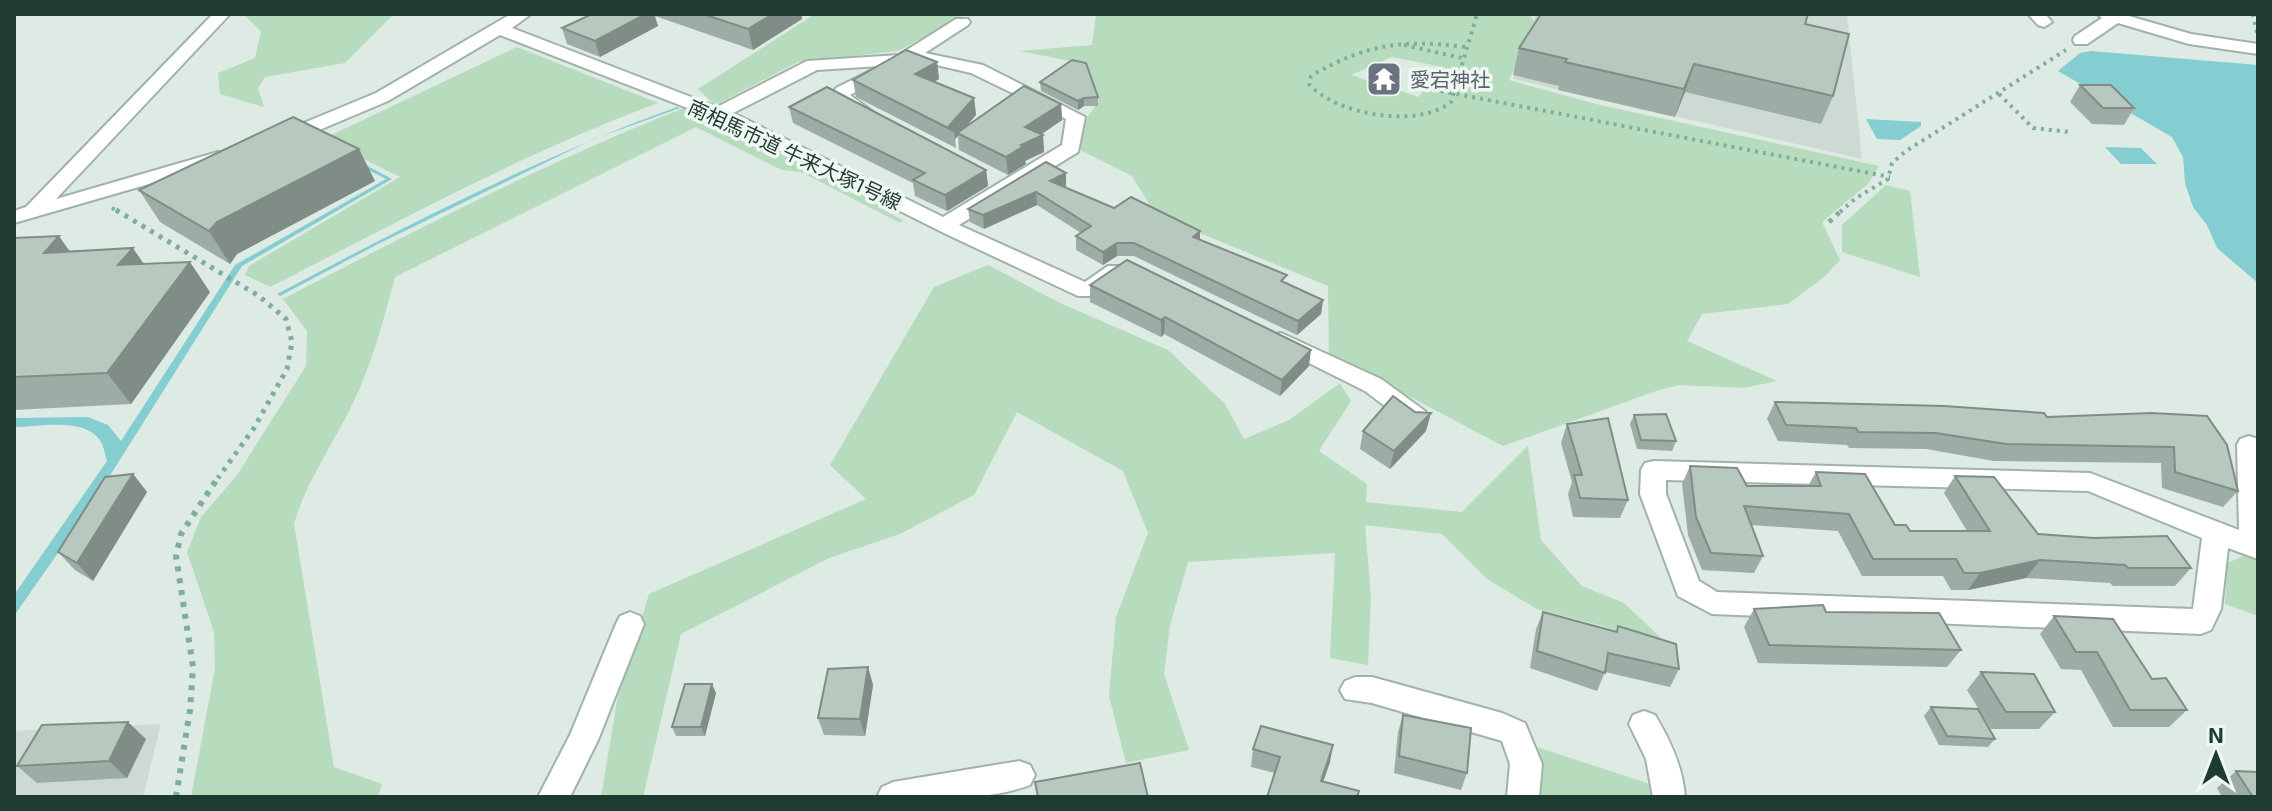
<svg xmlns="http://www.w3.org/2000/svg" width="2272" height="811" font-family="'Exo 2','Noto Sans JP',sans-serif">
  <style>
    .built { fill: #cddad3 }
    .green { fill: #b6dcbd; fill-rule: evenodd }
    .water { fill: #84cdd1 }
    .lines { fill: none; stroke-linecap: round; stroke-linejoin: round }
    .minor-casing { stroke: #a1b2aa; stroke-width: 4 }
    .path-far2 { stroke: #7eaf9b; stroke-width: 4; stroke-dasharray: 3 5; stroke-linecap: butt }
    .path-far1 { stroke: #7eaf9b; stroke-width: 5; stroke-dasharray: 4 6; stroke-linecap: butt }
    .path { stroke: #7eaf9b; stroke-width: 6; stroke-dasharray: 5 7; stroke-linecap: butt }
    .minor { fill: #fff; fill-rule: evenodd }
    .wall { fill: #9daca4 }
    .shaded-wall { fill: #808c86 }
    .building { fill: #b7c8bf; stroke: #808c86; stroke-width: 2 }
    .labels { text-anchor: middle; dominant-baseline: central; stroke-width: 7; stroke-linejoin: round; paint-order: stroke }
    .far-worship-label { font-size: 20px; fill: #5b616d; stroke: #eff7f2; text-anchor: start }
    .far-street-label { font-size: 20px; fill: #1f3a30; stroke: #eff7f2 }
  </style>
  <rect width="100%" height="100%" fill="#deeae4"/>
  <!-- built -->
  <g class="built">
    <path d="M 1536,14 L 1847,14 L 1862,159 L 1513,79 Z"/>
    <path d="M 161,724 L 143,797 L 14,797 L 14,731 Z"/>
  </g>
  <!-- green -->
  <g class="green">
    <path d="M 243,14 L 394,14 L 345,63 L 265,77 L 258,88 L 264,107 L 220,94 L 218,73 L 255,58 L 261,31 Z"/>
    <path d="M 815,14 L 966,14 L 898,51 L 798,62 L 715,105 L 698,89 Z"/>
    <path d="M 1096,14 L 1529,14 L 1536,24 L 1509,80 L 1596,104 L 1879,166 L 1868,184 L 1822,222 L 1840,260 L 1824,277 L 1788,304 L 1702,314 L 1687,341 L 1777,381 L 1744,388 L 1679,385 L 1659,390 L 1503,446 L 1329,354 L 1328,286 L 1156,215 L 1132,176 L 1078,149 L 1081,126 L 1099,101 L 1085,64 L 1020,51 L 1092,45 ZM 1392,57 L 1438,66 L 1419,97 L 1351,75 Z"/>
    <path d="M 517,47 L 658,103 C 523,153 398,222 270,287 L 245,275 L 249,266 L 400,177 L 323,139 Z"/>
    <path d="M 684,108 L 716,120 L 886,207 L 889,213 L 903,220 L 900,223 L 801,172 L 782,170 L 696,127 L 395,277 C 383,322 372,365 351,407 C 332,446 306,482 294,524 L 334,767 L 382,784 L 378,797 L 191,797 L 215,668 L 214,632 L 187,552 L 201,517 L 237,475 L 306,366 L 307,331 L 283,299 C 414,231 546,162 684,108 Z"/>
    <path d="M 1886,185 L 1910,191 L 1920,277 L 1842,252 L 1842,225 Z"/>
    <path d="M 988,265 L 1060,303 L 1168,350 L 1225,404 L 1244,439 L 1289,420 L 1340,383 L 1351,401 L 1319,451 L 1367,484 L 1366,502 L 1462,512 L 1528,446 L 1541,540 L 1582,586 L 1624,603 L 1676,652 L 1603,626 L 1537,609 L 1487,579 L 1442,534 L 1365,525 L 1371,597 L 1368,665 L 1330,658 L 1335,553 L 1188,562 L 1170,625 L 1164,674 L 1189,750 L 1126,763 L 1109,696 L 1116,617 L 1148,533 L 1123,471 L 1017,412 L 974,495 L 900,534 L 829,558 L 681,634 L 643,797 L 601,797 L 617,701 L 649,594 L 866,499 L 830,465 L 934,287 Z"/>
    <path d="M 2244,556 L 2258,561 L 2258,616 L 2225,604 L 2227,563 Z"/>
    <path d="M 1537,747 L 1659,787 L 1659,797 L 1534,797 Z"/>
  </g>
  <!-- water -->
  <g class="water">
    <path d="M 2091,51 L 2258,65 L 2258,283 L 2217,248 L 2207,225 L 2193,207 L 2185,183 L 2183,157 L 2172,137 L 2058,71 L 2080,53 Z"/>
    <path d="M 677,107 L 680,108 L 594,139 L 378,244 L 280,296 L 277,294 C 407,225 539,157 677,107 Z"/>
    <path d="M 1866,119 L 1921,122 L 1921,126 L 1900,140 L 1877,139 Z"/>
    <path d="M 323,142 L 392,179 L 242,266 L 92,504 L 14,616 L 14,595 L 107,461 C 105,455 104,447 101,442 C 86,416 38,427 14,427 L 14,418 L 88,417 L 108,425 L 121,441 L 235,265 L 386,179 L 317,144 Z"/>
    <path d="M 2105,147 L 2141,148 L 2157,164 L 2121,164 Z"/>
  </g>
  <g class="lines">
    <defs>
      <g id="minor">
        <path d="M 213,14 L 230,14 L 56,199 L 218,152 L 225,154 L 228,158 L 225,162 L 14,223 L 14,211 L 26,207 Z"/>
        <path d="M 511,14 L 531,14 L 512,28 L 717,107 L 807,61 L 899,55 L 956,19 L 968,19 L 970,22 L 968,25 L 925,53 L 983,65 L 1085,117 L 1078,152 L 959,225 L 1085,282 L 1108,266 L 1124,266 L 1127,271 L 1094,296 L 1078,296 L 946,234 L 718,120 L 500,35 L 388,101 L 291,142 L 277,142 L 275,138 L 277,134 L 376,93 ZM 928,63 L 971,73 L 1066,119 L 1062,145 L 943,217 L 733,113 L 817,70 L 880,66 L 836,88 L 831,99 L 858,116 L 870,116 L 873,112 L 850,95 L 907,64 Z"/>
        <path d="M 2028,14 L 2045,14 L 2052,22 L 2044,27 L 2038,25 Z"/>
        <path d="M 2097,14 L 2122,14 L 2191,34 L 2258,44 L 2258,54 L 2189,44 L 2118,23 L 2087,44 L 2075,44 L 2073,40 L 2075,36 L 2102,18 Z"/>
        <path d="M 1281,333 L 1381,379 L 1425,411 L 1428,417 L 1425,423 L 1416,425 L 1407,423 L 1365,391 L 1273,345 L 1270,340 L 1273,335 Z"/>
        <path d="M 2249,436 L 2258,439 L 2258,559 L 2228,548 L 2221,609 L 2211,630 L 2201,634 L 1712,614 L 1678,596 L 1640,494 L 1641,470 L 1645,463 L 1654,461 L 2090,473 L 2239,530 L 2237,445 L 2240,439 ZM 1666,480 L 2088,491 L 2202,538 L 2193,609 L 1717,592 L 1699,581 L 1666,494 Z"/>
        <path d="M 630,612 L 640,616 L 644,624 L 598,740 L 570,797 L 538,797 L 570,735 L 616,624 L 620,616 Z"/>
        <path d="M 1355,677 L 1372,677 L 1502,713 L 1525,723 L 1542,764 L 1539,797 L 1507,797 L 1510,764 L 1502,741 L 1372,703 L 1345,699 L 1340,690 L 1345,681 Z"/>
        <path d="M 1644,711 L 1655,715 C 1670,740 1683,767 1685,797 L 1653,797 L 1646,759 L 1629,724 L 1633,715 Z"/>
        <path d="M 1019,761 L 1030,765 L 1035,775 L 1030,785 C 982,803 927,797 877,797 L 882,787 L 893,782 Z"/>
      </g>
    </defs>
    <!-- minor casing -->
    <use href="#minor" class="minor-casing"/>
    <!-- path-far2 -->
    <g class="path-far2">
      <path d="M 2253,14 L 2257,33"/>
      <path d="M 1404,45 L 1462,58"/>
      <path d="M 1465,47 C 1402,39 1366,44 1311,76 L 1309,84 C 1336,115 1418,129 1451,102 L 1477,14"/>
      <path d="M 1425,88 L 1890,177"/>
      <path d="M 1999,94 L 2033,128 L 2070,132"/>
      <path d="M 112,208 L 119,212"/>
      <path d="M 1840,212 L 1856,198 L 1888,179 L 1892,163 L 1906,151 L 2066,50"/>
    </g>
    <!-- path-far1 -->
    <g class="path-far1">
      <path d="M 116,210 L 259,296 L 286,319 L 292,342 L 287,369 L 254,428 L 218,478"/>
      <path d="M 1829,222 L 1842,210"/>
    </g>
    <!-- path -->
    <path class="path" d="M 176,797 L 190,710 L 193,667 L 176,556 L 181,534 L 219,476"/>
    <!-- minor -->
    <use href="#minor" class="minor"/>
  </g>
  <!-- wall -->
  <g class="wall">
    <path d="M 592,14 L 801,14 L 802,19 L 753,50 L 655,16 L 658,26 L 600,57 L 567,44 L 562,28 Z"/>
    <path d="M 1805,24 L 1833,96 L 1821,124 L 1685,92 L 1675,117 L 1558,90 L 1559,86 L 1513,75 L 1519,48 Z"/>
    <path d="M 937,62 L 939,79 L 934,82 L 974,98 L 976,115 L 966,126 L 1061,104 L 1062,120 L 1042,134 L 1043,135 L 1044,152 L 1025,161 L 1026,164 L 1008,175 L 959,150 L 958,136 L 955,139 L 956,148 L 856,97 L 853,80 Z"/>
    <path d="M 1040,82 L 1098,97 L 1098,106 L 1084,106 L 1078,110 L 1041,91 Z"/>
    <path d="M 2080,85 L 2134,108 L 2124,125 L 2092,124 L 2070,102 Z"/>
    <path d="M 789,107 L 986,170 L 988,186 L 947,211 L 915,196 L 913,183 L 793,123 Z"/>
    <path d="M 1046,162 L 1066,186 L 1064,187 L 1114,208 L 1200,240 L 1323,300 L 1321,314 L 1297,335 L 1134,256 L 1117,256 L 1103,265 L 1076,250 L 1076,236 L 1081,233 L 1037,205 L 984,229 L 970,222 L 968,209 Z"/>
    <path d="M 375,181 L 237,254 L 230,264 L 160,222 L 139,190 Z"/>
    <path d="M 14,238 L 70,252 L 144,264 L 210,292 L 131,404 L 14,410 Z"/>
    <path d="M 1090,285 L 1309,366 L 1280,396 L 1164,334 L 1161,337 L 1090,302 Z"/>
    <path d="M 1775,402 L 2047,417 L 2152,413 L 2238,491 L 2223,507 L 2162,488 L 2161,463 L 1994,461 L 1926,449 L 1849,448 L 1847,445 L 1778,441 L 1767,419 Z"/>
    <path d="M 1634,415 L 1676,441 L 1672,451 L 1637,449 L 1630,424 Z"/>
    <path d="M 1567,424 L 1628,500 L 1620,518 L 1573,517 L 1568,494 L 1572,482 L 1561,443 Z"/>
    <path d="M 1363,431 L 1426,431 L 1390,469 L 1360,449 Z"/>
    <path d="M 1690,466 L 1747,486 L 1808,486 L 1816,472 L 1895,525 L 1910,531 L 1967,531 L 1944,493 L 1955,476 L 2038,534 L 2191,568 L 2175,586 L 2113,586 L 2110,583 L 2026,578 L 1968,590 L 1951,590 L 1943,576 L 1862,576 L 1838,531 L 1751,525 L 1763,556 L 1754,573 L 1702,570 L 1688,535 L 1682,484 Z"/>
    <path d="M 133,474 L 147,492 L 93,581 L 75,570 L 58,552 Z"/>
    <path d="M 1754,609 L 1826,612 L 1961,650 L 1947,667 L 1758,663 L 1744,627 Z"/>
    <path d="M 1543,612 L 1616,632 L 1618,626 L 1679,669 L 1670,687 L 1605,672 L 1597,691 L 1530,668 L 1536,629 Z"/>
    <path d="M 2054,616 L 2152,679 L 2187,710 L 2169,727 L 2113,727 L 2081,670 L 2061,669 L 2040,634 Z"/>
    <path d="M 868,667 L 873,685 L 865,736 L 824,735 L 818,718 Z"/>
    <path d="M 1981,672 L 2055,712 L 2039,729 L 1991,729 L 1967,690 Z"/>
    <path d="M 716,693 L 705,736 L 676,736 L 672,727 Z"/>
    <path d="M 1931,707 L 1995,739 L 1988,747 L 1939,745 L 1924,716 Z"/>
    <path d="M 1403,715 L 1467,773 L 1461,790 L 1394,773 L 1398,732 Z"/>
    <path d="M 146,739 L 127,778 L 37,783 L 17,766 Z"/>
    <path d="M 1253,749 L 1330,762 L 1323,781 L 1275,773 L 1251,767 Z"/>
    <path d="M 2236,771 L 2258,797 L 2222,797 L 2217,788 Z"/>
  </g>
  <!-- shaded-wall -->
  <g class="shaded-wall">
    <path d="M 646,14 L 654,14 L 658,26 L 600,57 L 595,41 Z"/>
    <path d="M 773,14 L 801,14 L 802,19 L 753,50 L 748,29 Z"/>
    <path d="M 937,62 L 939,79 L 917,91 L 915,74 Z"/>
    <path d="M 1694,64 L 1685,92 L 1675,117 L 1684,89 Z"/>
    <path d="M 974,98 L 976,115 L 960,134 L 957,133 L 958,136 L 955,139 L 954,131 L 949,126 Z"/>
    <path d="M 1084,98 L 1084,106 L 1078,110 L 1078,101 Z"/>
    <path d="M 1061,104 L 1062,120 L 1037,137 L 1043,135 L 1044,152 L 1025,161 L 1026,164 L 1008,175 L 1006,157 L 1025,127 Z"/>
    <path d="M 359,149 L 375,181 L 237,254 L 230,264 L 209,231 L 217,222 Z"/>
    <path d="M 986,170 L 988,186 L 947,211 L 945,195 Z"/>
    <path d="M 1066,173 L 1066,186 L 1051,195 L 1050,181 Z"/>
    <path d="M 1036,192 L 1037,205 L 984,229 L 983,215 Z"/>
    <path d="M 1200,231 L 1200,244 L 1193,237 Z"/>
    <path d="M 59,236 L 80,266 L 44,253 Z"/>
    <path d="M 1117,243 L 1117,256 L 1103,265 L 1103,252 Z"/>
    <path d="M 133,248 L 154,279 L 118,265 Z"/>
    <path d="M 190,262 L 210,292 L 131,404 L 107,373 Z"/>
    <path d="M 1323,300 L 1321,314 L 1297,335 L 1298,321 Z"/>
    <path d="M 1165,317 L 1164,334 L 1161,337 L 1161,320 Z"/>
    <path d="M 1311,350 L 1309,366 L 1280,396 L 1282,380 Z"/>
    <path d="M 1431,413 L 1426,431 L 1390,469 L 1394,451 Z"/>
    <path d="M 133,474 L 147,492 L 93,581 L 77,563 Z"/>
    <path d="M 2040,560 L 2026,578 L 1968,590 L 1980,573 Z"/>
    <path d="M 868,667 L 873,685 L 865,736 L 860,719 Z"/>
    <path d="M 712,684 L 716,693 L 705,736 L 701,727 Z"/>
    <path d="M 128,722 L 146,739 L 127,778 L 109,761 Z"/>
    <path d="M 1333,745 L 1330,762 L 1318,797 L 1321,781 Z"/>
  </g>
  <!-- building -->
  <g class="building">
    <path d="M 592,14 L 646,14 L 595,41 L 562,28 Z"/>
    <path d="M 703,14 L 773,14 L 748,29 Z"/>
    <path d="M 1541,14 L 1808,14 L 1805,24 L 1849,34 L 1833,96 L 1694,64 L 1684,89 L 1565,62 L 1567,59 L 1519,48 Z"/>
    <path d="M 906,50 L 937,62 L 915,74 L 974,98 L 949,126 L 954,131 L 853,80 Z"/>
    <path d="M 1072,60 L 1086,63 L 1098,97 L 1084,98 L 1078,101 L 1040,82 Z"/>
    <path d="M 2080,85 L 2111,85 L 2134,108 L 2103,108 Z"/>
    <path d="M 1024,86 L 1061,104 L 1025,127 L 1043,135 L 1021,145 L 1024,146 L 1006,157 L 957,133 Z"/>
    <path d="M 827,87 L 986,170 L 945,195 L 913,180 L 925,173 L 789,107 Z"/>
    <path d="M 293,117 L 359,149 L 217,222 L 209,231 L 139,190 Z"/>
    <path d="M 1046,162 L 1066,173 L 1050,181 L 1114,208 L 1131,197 L 1200,231 L 1193,237 L 1287,275 L 1281,281 L 1323,300 L 1298,321 L 1134,243 L 1117,243 L 1103,252 L 1076,236 L 1091,226 L 1036,192 L 983,215 L 968,209 Z"/>
    <path d="M 59,236 L 44,253 L 133,248 L 118,265 L 190,262 L 107,373 L 14,377 L 14,238 Z"/>
    <path d="M 1127,260 L 1311,350 L 1282,380 L 1165,317 L 1161,320 L 1090,285 Z"/>
    <path d="M 1393,396 L 1415,412 L 1431,413 L 1394,451 L 1363,431 Z"/>
    <path d="M 1775,402 L 1944,406 L 2044,413 L 2047,417 L 2152,413 L 2207,416 L 2227,445 L 2238,491 L 2175,472 L 2174,447 L 2006,444 L 1936,433 L 1858,432 L 1856,428 L 1786,425 Z"/>
    <path d="M 1666,414 L 1676,441 L 1641,440 L 1634,415 Z"/>
    <path d="M 1608,418 L 1628,500 L 1580,498 L 1574,475 L 1582,475 L 1567,424 Z"/>
    <path d="M 1690,466 L 1737,468 L 1747,486 L 1821,486 L 1816,472 L 1865,474 L 1895,525 L 1906,525 L 1910,531 L 1990,531 L 1955,476 L 1994,477 L 2038,534 L 2094,538 L 2167,536 L 2191,568 L 2128,568 L 2125,565 L 2040,560 L 1980,573 L 1964,573 L 1956,559 L 1873,559 L 1849,514 L 1744,506 L 1763,556 L 1711,553 L 1696,517 Z"/>
    <path d="M 133,474 L 77,563 L 58,552 L 105,477 Z"/>
    <path d="M 1823,605 L 1826,612 L 1939,613 L 1961,650 L 1769,645 L 1754,609 Z"/>
    <path d="M 1543,612 L 1617,632 L 1618,626 L 1676,644 L 1679,669 L 1608,653 L 1605,673 L 1537,651 Z"/>
    <path d="M 2054,616 L 2113,619 L 2152,679 L 2166,678 L 2187,710 L 2130,710 L 2097,652 L 2076,652 Z"/>
    <path d="M 868,667 L 860,719 L 818,718 L 828,669 Z"/>
    <path d="M 1981,672 L 2034,674 L 2055,712 L 2006,712 Z"/>
    <path d="M 685,684 L 712,684 L 701,727 L 672,727 Z"/>
    <path d="M 1931,707 L 1978,709 L 1995,739 L 1947,736 Z"/>
    <path d="M 1403,715 L 1471,728 L 1467,773 L 1399,756 Z"/>
    <path d="M 128,722 L 109,761 L 17,766 L 42,725 Z"/>
    <path d="M 1261,726 L 1333,745 L 1321,781 L 1359,791 L 1357,797 L 1267,797 L 1280,757 L 1253,749 Z"/>
    <path d="M 1140,763 L 1148,797 L 1038,797 L 1035,782 Z"/>
    <path d="M 2236,771 L 2258,772 L 2258,797 L 2253,797 Z"/>
  </g>
  <!-- icons -->
  <defs>
    <symbol id="temple-square" viewBox="-11 -11 22 22"><rect x="-9" y="-9" width="18" height="18" rx="4" fill="#6b7280" stroke="#eff7f2"/><path d="M0-6L5-2H3V0L6.5 2.5H4V6H1.5V3h-3V6H-4V2.5H-6.5L-3 0V-2H-5Z" fill="#fff"/></symbol>
  </defs>
  <g fill-rule="evenodd">
    <use href="#temple-square" x="1364" y="59" width="40" height="40"/>
  </g>
  <g class="labels">
    <!-- far-worship labels -->
    <g class="far-worship-label">
      <text x="1410" y="79">愛宕神社</text>
    </g>
    <!-- far-street labels -->
    <g class="far-street-label">
      <text transform="translate(795 154) rotate(25)">南相馬市道 牛来大塚1号線</text>
    </g>
  </g>
  <!-- border -->
  <rect width="2272" height="811" fill="none" stroke="#1f3a30" stroke-width="32"/>
  <!-- north arrow -->
  <g transform="translate(2216 755)" stroke="#eff7f2" stroke-width="6" paint-order="stroke">
  <path d="M0-6L14 30L0 20L-14 30Z" fill="#1f3a30"/>
  <text y="-12" font-size="22" font-weight="bold" text-anchor="middle" fill="#1f3a30">N</text>
  </g>
</svg>
